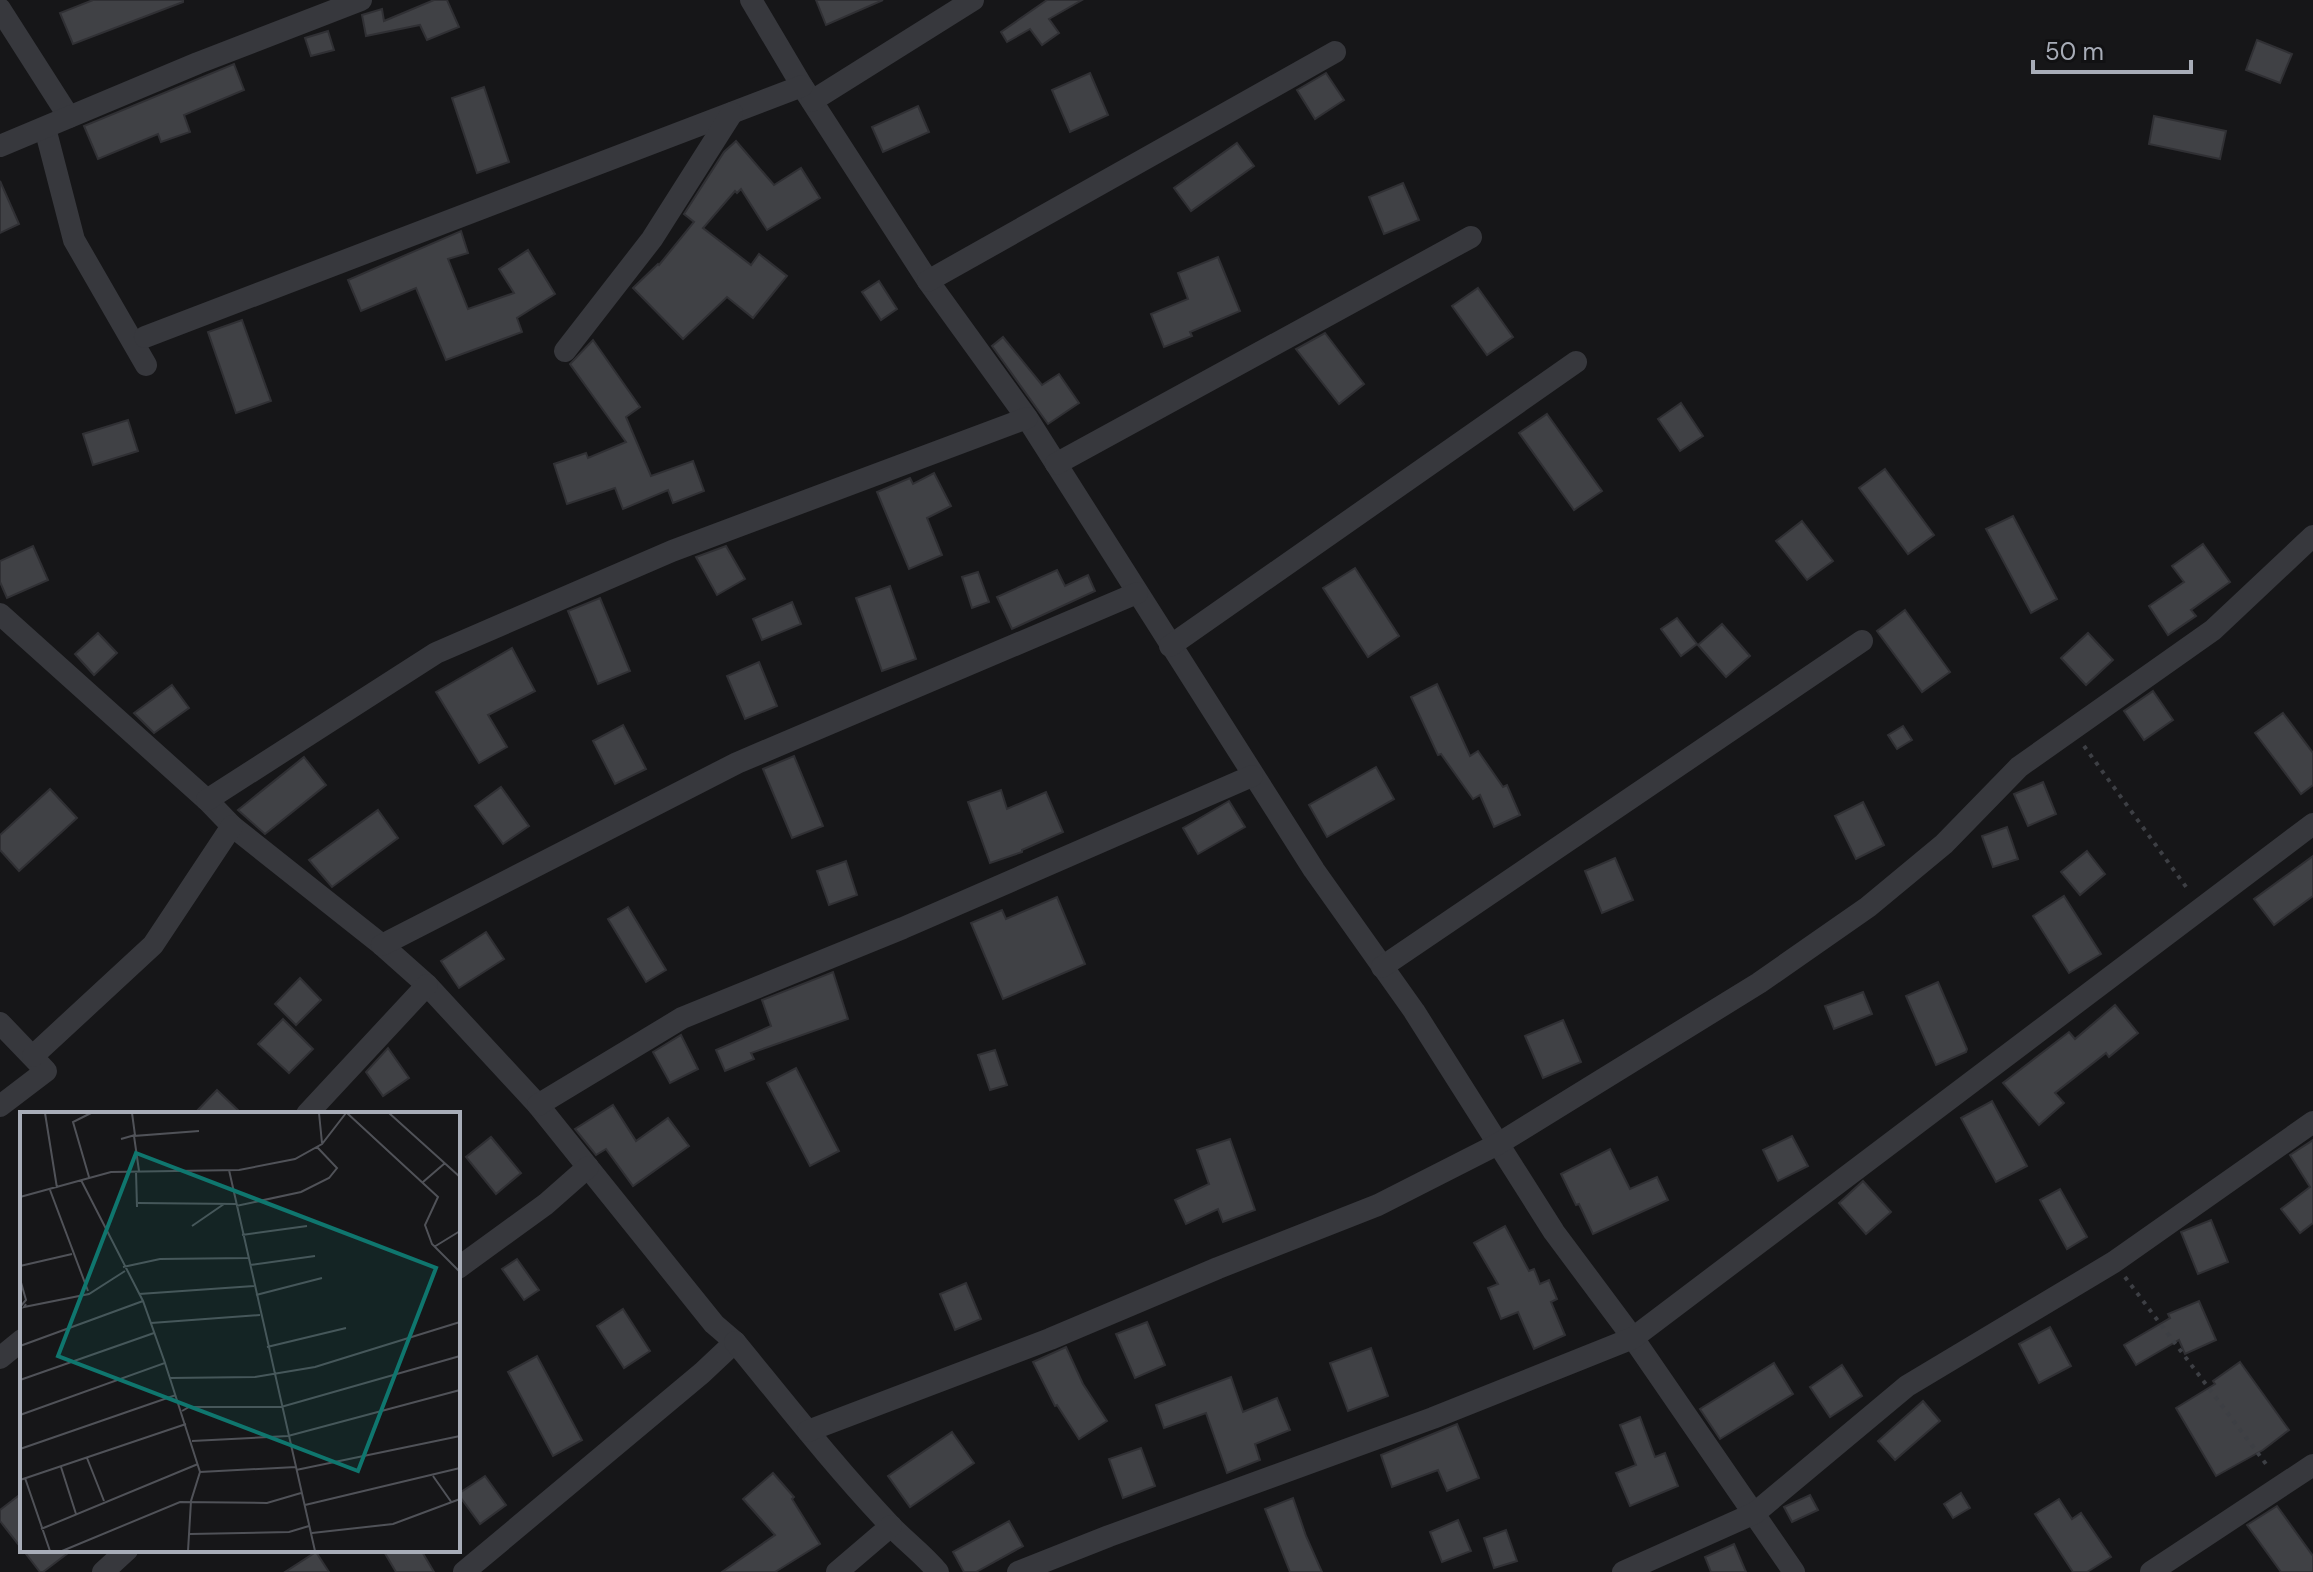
<svg xmlns="http://www.w3.org/2000/svg" width="2313" height="1572" font-family="'DM Sans',sans-serif">
  <style>
    .building { fill: #404145; stroke: #303034; stroke-width: 2 }
    .lines { fill: none; stroke-linecap: round; stroke-linejoin: round }
    .path { stroke: #3d3f44; stroke-width: 4; stroke-dasharray: 4 6; stroke-linecap: butt }
    .minor { stroke: #37383d; stroke-width: 22 }
    .inset-road { fill: none; stroke: #505258; stroke-width: 2 }
    .view { fill: #0f766e; fill-opacity: 0.15; stroke: #0f766e; stroke-width: 4 }
    .inset-edge { fill: none; stroke: #a8adb8; stroke-width: 4 }
  </style>
  <rect width="100%" height="100%" fill="#161618"/>
  <!-- building -->
  <g class="building">
    <path d="M 93,0 L 183,0 L 183,2 L 73,44 L 60,13 Z"/>
    <path d="M 434,0 L 447,0 L 459,27 L 427,40 L 420,25 L 366,36 L 362,15 L 382,9 L 384,21 Z"/>
    <path d="M 816,0 L 883,0 L 826,25 Z"/>
    <path d="M 1047,0 L 1082,0 L 1049,19 L 1059,33 L 1042,45 L 1030,29 L 1007,42 L 1001,32 Z"/>
    <path d="M 328,31 L 334,50 L 311,56 L 305,38 Z"/>
    <path d="M 2257,40 L 2292,54 L 2280,83 L 2246,70 Z"/>
    <path d="M 234,64 L 244,90 L 184,115 L 190,132 L 161,142 L 158,134 L 98,159 L 84,126 Z"/>
    <path d="M 1090,73 L 1108,115 L 1070,132 L 1052,90 Z"/>
    <path d="M 1326,73 L 1344,100 L 1315,119 L 1297,90 Z"/>
    <path d="M 484,87 L 509,162 L 477,173 L 452,98 Z"/>
    <path d="M 918,106 L 929,132 L 883,152 L 872,127 Z"/>
    <path d="M 2154,116 L 2226,131 L 2220,159 L 2149,144 Z"/>
    <path d="M 736,141 L 774,185 L 801,168 L 820,198 L 767,230 L 741,189 L 737,193 L 735,191 L 703,228 L 751,265 L 759,254 L 787,276 L 753,318 L 727,297 L 683,339 L 633,288 L 658,264 L 659,265 L 694,222 L 684,214 L 724,152 Z"/>
    <path d="M 1237,143 L 1254,166 L 1191,211 L 1174,188 Z"/>
    <path d="M 0,181 L 19,224 L 0,233 Z"/>
    <path d="M 1403,183 L 1419,220 L 1384,234 L 1369,197 Z"/>
    <path d="M 461,231 L 468,253 L 448,259 L 468,309 L 514,293 L 499,269 L 528,250 L 555,294 L 517,318 L 522,332 L 446,360 L 416,288 L 361,311 L 348,280 Z"/>
    <path d="M 1218,257 L 1240,311 L 1190,332 L 1192,336 L 1164,347 L 1151,314 L 1188,299 L 1178,273 Z"/>
    <path d="M 879,281 L 897,309 L 881,320 L 862,292 Z"/>
    <path d="M 1478,288 L 1513,337 L 1487,355 L 1452,306 Z"/>
    <path d="M 242,320 L 271,401 L 236,413 L 208,332 Z"/>
    <path d="M 1325,333 L 1364,384 L 1339,404 L 1296,349 Z"/>
    <path d="M 1003,337 L 1042,385 L 1059,374 L 1079,403 L 1048,424 L 992,346 Z"/>
    <path d="M 593,340 L 640,407 L 626,417 L 651,476 L 693,461 L 704,491 L 673,503 L 668,490 L 623,509 L 615,488 L 567,504 L 554,464 L 586,453 L 588,458 L 626,442 L 570,364 Z"/>
    <path d="M 1681,403 L 1703,436 L 1680,451 L 1658,419 Z"/>
    <path d="M 1547,414 L 1602,491 L 1574,510 L 1519,433 Z"/>
    <path d="M 128,420 L 138,451 L 93,465 L 83,434 Z"/>
    <path d="M 1885,469 L 1934,535 L 1908,554 L 1859,488 Z"/>
    <path d="M 934,473 L 951,506 L 927,518 L 942,555 L 909,569 L 877,492 L 910,478 L 913,484 Z"/>
    <path d="M 2013,516 L 2057,599 L 2031,613 L 1986,529 Z"/>
    <path d="M 1802,521 L 1833,561 L 1807,580 L 1776,541 Z"/>
    <path d="M 2203,544 L 2230,582 L 2191,610 L 2196,616 L 2168,635 L 2149,606 L 2184,582 L 2172,566 Z"/>
    <path d="M 33,546 L 48,580 L 7,598 L 0,582 L 0,561 Z"/>
    <path d="M 726,546 L 745,579 L 717,595 L 696,557 Z"/>
    <path d="M 1355,568 L 1399,636 L 1368,657 L 1323,588 Z"/>
    <path d="M 1057,570 L 1065,586 L 1088,575 L 1095,591 L 1012,629 L 997,597 Z"/>
    <path d="M 978,572 L 989,602 L 972,608 L 962,577 Z"/>
    <path d="M 890,586 L 916,659 L 882,671 L 856,598 Z"/>
    <path d="M 600,598 L 630,671 L 598,684 L 568,611 Z"/>
    <path d="M 792,602 L 801,624 L 762,640 L 753,619 Z"/>
    <path d="M 1905,610 L 1950,672 L 1922,692 L 1877,631 Z"/>
    <path d="M 1677,618 L 1697,644 L 1681,656 L 1661,629 Z"/>
    <path d="M 1722,624 L 1750,656 L 1726,677 L 1698,645 Z"/>
    <path d="M 98,633 L 117,653 L 94,675 L 75,654 Z"/>
    <path d="M 2088,633 L 2113,660 L 2086,685 L 2061,658 Z"/>
    <path d="M 512,648 L 535,691 L 488,715 L 507,747 L 479,763 L 436,692 Z"/>
    <path d="M 759,662 L 777,706 L 745,719 L 727,676 Z"/>
    <path d="M 1437,684 L 1470,756 L 1478,751 L 1503,787 L 1507,785 L 1520,815 L 1494,827 L 1480,795 L 1473,799 L 1441,754 L 1438,755 L 1411,697 Z"/>
    <path d="M 172,685 L 189,708 L 154,733 L 134,713 Z"/>
    <path d="M 2153,691 L 2173,720 L 2144,740 L 2124,711 Z"/>
    <path d="M 2283,713 L 2313,753 L 2313,785 L 2301,794 L 2255,733 Z"/>
    <path d="M 623,725 L 646,769 L 615,784 L 593,741 Z"/>
    <path d="M 1903,726 L 1912,740 L 1897,749 L 1888,735 Z"/>
    <path d="M 794,756 L 823,826 L 792,838 L 763,769 Z"/>
    <path d="M 304,757 L 326,785 L 265,834 L 238,810 Z"/>
    <path d="M 1376,767 L 1394,799 L 1327,837 L 1309,805 Z"/>
    <path d="M 2043,782 L 2056,814 L 2028,826 L 2014,794 Z"/>
    <path d="M 501,787 L 529,826 L 503,844 L 475,806 Z"/>
    <path d="M 50,789 L 77,818 L 19,871 L 0,850 L 0,835 Z"/>
    <path d="M 1001,790 L 1007,809 L 1046,792 L 1063,832 L 1022,850 L 1022,852 L 990,863 L 968,802 Z"/>
    <path d="M 1229,801 L 1245,827 L 1198,854 L 1183,828 Z"/>
    <path d="M 1863,802 L 1884,845 L 1856,859 L 1835,816 Z"/>
    <path d="M 378,810 L 398,838 L 332,887 L 309,860 Z"/>
    <path d="M 2007,827 L 2018,859 L 1993,867 L 1982,836 Z"/>
    <path d="M 2087,851 L 2105,874 L 2080,895 L 2061,872 Z"/>
    <path d="M 2313,856 L 2313,896 L 2274,925 L 2254,899 Z"/>
    <path d="M 1615,858 L 1633,900 L 1602,913 L 1585,871 Z"/>
    <path d="M 846,861 L 857,895 L 829,905 L 817,871 Z"/>
    <path d="M 2064,896 L 2101,954 L 2069,973 L 2033,916 Z"/>
    <path d="M 1057,897 L 1085,964 L 1003,999 L 971,923 L 1002,910 L 1006,919 Z"/>
    <path d="M 628,907 L 666,970 L 646,982 L 608,919 Z"/>
    <path d="M 486,932 L 504,959 L 459,988 L 441,961 Z"/>
    <path d="M 833,972 L 848,1019 L 751,1053 L 754,1059 L 725,1071 L 716,1050 L 771,1026 L 762,1000 Z"/>
    <path d="M 300,978 L 321,1000 L 296,1025 L 275,1004 Z"/>
    <path d="M 1938,982 L 1967,1049 L 1966,1052 L 1936,1065 L 1906,996 Z"/>
    <path d="M 1863,992 L 1872,1014 L 1834,1029 L 1825,1006 Z"/>
    <path d="M 2115,1005 L 2138,1033 L 2109,1057 L 2106,1053 L 2055,1093 L 2064,1103 L 2039,1125 L 2003,1083 L 2069,1032 L 2075,1039 Z"/>
    <path d="M 283,1019 L 313,1049 L 289,1073 L 258,1044 Z"/>
    <path d="M 1563,1020 L 1581,1062 L 1543,1078 L 1525,1036 Z"/>
    <path d="M 681,1035 L 698,1069 L 670,1083 L 653,1052 Z"/>
    <path d="M 388,1048 L 409,1078 L 383,1096 L 366,1072 Z"/>
    <path d="M 995,1050 L 1007,1085 L 990,1090 L 978,1055 Z"/>
    <path d="M 796,1068 L 839,1151 L 810,1166 L 767,1083 Z"/>
    <path d="M 217,1090 L 242,1114 L 194,1114 Z"/>
    <path d="M 1992,1101 L 2027,1166 L 1996,1182 L 1961,1118 Z"/>
    <path d="M 613,1105 L 636,1141 L 668,1118 L 689,1146 L 633,1186 L 606,1149 L 596,1155 L 575,1129 Z"/>
    <path d="M 1792,1136 L 1808,1166 L 1778,1181 L 1763,1150 Z"/>
    <path d="M 491,1137 L 521,1173 L 496,1194 L 466,1157 Z"/>
    <path d="M 1230,1139 L 1255,1210 L 1223,1222 L 1218,1209 L 1186,1224 L 1175,1200 L 1209,1184 L 1197,1150 Z"/>
    <path d="M 2313,1140 L 2313,1223 L 2300,1233 L 2281,1209 L 2310,1187 L 2290,1155 Z"/>
    <path d="M 1610,1149 L 1630,1189 L 1657,1177 L 1668,1200 L 1593,1234 L 1579,1204 L 1576,1205 L 1561,1174 Z"/>
    <path d="M 1863,1181 L 1891,1212 L 1866,1234 L 1839,1203 Z"/>
    <path d="M 2060,1189 L 2087,1237 L 2067,1249 L 2040,1200 Z"/>
    <path d="M 2211,1220 L 2228,1262 L 2198,1274 L 2181,1232 Z"/>
    <path d="M 1505,1226 L 1529,1271 L 1534,1269 L 1540,1284 L 1549,1280 L 1557,1299 L 1551,1302 L 1565,1335 L 1534,1349 L 1518,1312 L 1501,1319 L 1488,1288 L 1498,1284 L 1474,1243 Z"/>
    <path d="M 517,1259 L 539,1290 L 524,1300 L 502,1269 Z"/>
    <path d="M 966,1283 L 981,1319 L 955,1330 L 940,1294 Z"/>
    <path d="M 2199,1301 L 2216,1340 L 2185,1354 L 2179,1340 L 2136,1365 L 2124,1345 L 2170,1318 L 2168,1314 Z"/>
    <path d="M 623,1309 L 650,1351 L 624,1368 L 597,1326 Z"/>
    <path d="M 1147,1322 L 1165,1365 L 1135,1378 L 1116,1334 Z"/>
    <path d="M 2050,1327 L 2071,1366 L 2039,1383 L 2019,1344 Z"/>
    <path d="M 1066,1347 L 1083,1384 L 1107,1421 L 1079,1439 L 1057,1405 L 1055,1406 L 1033,1362 Z"/>
    <path d="M 1371,1348 L 1388,1396 L 1348,1411 L 1330,1363 Z"/>
    <path d="M 537,1356 L 582,1440 L 553,1456 L 508,1372 Z"/>
    <path d="M 2240,1362 L 2289,1430 L 2263,1450 L 2216,1476 L 2176,1408 L 2215,1384 L 2213,1381 Z"/>
    <path d="M 1774,1363 L 1793,1394 L 1720,1439 L 1700,1409 Z"/>
    <path d="M 1842,1365 L 1862,1396 L 1830,1417 L 1810,1387 Z"/>
    <path d="M 1231,1377 L 1243,1412 L 1277,1398 L 1290,1430 L 1255,1444 L 1260,1460 L 1227,1473 L 1206,1413 L 1164,1428 L 1156,1405 Z"/>
    <path d="M 1923,1401 L 1940,1421 L 1895,1460 L 1878,1441 Z"/>
    <path d="M 1640,1417 L 1655,1457 L 1665,1453 L 1678,1486 L 1630,1506 L 1616,1473 L 1636,1465 L 1620,1425 Z"/>
    <path d="M 1457,1424 L 1479,1478 L 1447,1491 L 1438,1470 L 1392,1487 L 1381,1455 Z"/>
    <path d="M 952,1432 L 974,1463 L 910,1507 L 888,1476 Z"/>
    <path d="M 1141,1448 L 1155,1486 L 1123,1498 L 1109,1459 Z"/>
    <path d="M 773,1473 L 794,1497 L 792,1499 L 820,1544 L 775,1572 L 722,1572 L 775,1535 L 743,1499 Z"/>
    <path d="M 485,1476 L 506,1505 L 480,1524 L 458,1494 Z"/>
    <path d="M 22,1493 L 22,1549 L 0,1521 L 0,1510 Z"/>
    <path d="M 1961,1493 L 1970,1508 L 1953,1518 L 1944,1504 Z"/>
    <path d="M 1810,1495 L 1818,1510 L 1792,1522 L 1784,1507 Z"/>
    <path d="M 1293,1498 L 1306,1536 L 1322,1572 L 1290,1572 L 1265,1509 Z"/>
    <path d="M 2059,1499 L 2072,1519 L 2081,1513 L 2111,1557 L 2087,1572 L 2073,1572 L 2035,1514 Z"/>
    <path d="M 2277,1506 L 2313,1556 L 2313,1572 L 2281,1572 L 2247,1525 Z"/>
    <path d="M 1458,1520 L 1471,1551 L 1442,1562 L 1430,1532 Z"/>
    <path d="M 1009,1521 L 1023,1546 L 976,1572 L 964,1572 L 953,1552 Z"/>
    <path d="M 1506,1530 L 1517,1561 L 1494,1568 L 1484,1538 Z"/>
    <path d="M 1734,1544 L 1746,1572 L 1711,1572 L 1705,1557 Z"/>
    <path d="M 23,1550 L 72,1550 L 43,1572 L 40,1572 Z"/>
    <path d="M 383,1550 L 421,1550 L 434,1572 L 396,1572 Z"/>
    <path d="M 316,1552 L 329,1572 L 285,1572 Z"/>
  </g>
  <g class="lines">
    <!-- path -->
    <g class="path">
      <path d="M 2084,746 L 2189,891"/>
      <path d="M 2125,1277 L 2269,1468"/>
    </g>
    <!-- minor -->
    <g class="minor">
      <path d="M 751,0 L 802,86 L 928,281 L 1027,418 L 1314,870 L 1414,1011 L 1554,1232 L 1633,1338 L 1794,1572"/>
      <path d="M 0,9 L 69,117"/>
      <path d="M 812,101 L 973,0"/>
      <path d="M 45,128 L 74,240 L 146,365"/>
      <path d="M 0,146 L 198,63 L 361,0"/>
      <path d="M 928,281 L 1335,52"/>
      <path d="M 145,337 L 802,86"/>
      <path d="M 565,351 L 652,239 L 732,113"/>
      <path d="M 1056,464 L 1471,237"/>
      <path d="M 0,614 L 207,800 L 232,826 L 382,945 L 427,985 L 538,1105 L 714,1324 L 735,1342 L 702,1373 L 464,1572"/>
      <path d="M 1170,646 L 1576,362"/>
      <path d="M 207,800 L 436,653 L 672,551 L 1027,418"/>
      <path d="M 382,945 L 737,763 L 1137,593"/>
      <path d="M 1382,967 L 1862,641"/>
      <path d="M 0,1023 L 46,1071 L 0,1106"/>
      <path d="M 33,1056 L 153,945 L 232,826"/>
      <path d="M 538,1105 L 682,1018 L 903,928 L 1252,776"/>
      <path d="M 307,1114 L 427,985"/>
      <path d="M 458,1268 L 546,1204 L 588,1167"/>
      <path d="M 735,1342 C 785,1403 835,1467 890,1525 C 905,1541 923,1554 938,1572"/>
      <path d="M 0,1358 L 22,1340"/>
      <path d="M 808,1431 L 1050,1339 L 1218,1268 L 1378,1205 L 1498,1144 L 1759,983 L 1868,907 L 1944,844 L 2019,767 L 2213,630 L 2313,536"/>
      <path d="M 103,1572 L 127,1550"/>
      <path d="M 837,1572 L 891,1526"/>
      <path d="M 1018,1572 L 1109,1536 L 1433,1418 L 1633,1338 L 2313,824"/>
      <path d="M 1623,1572 L 1755,1513 L 1907,1386 L 2114,1262 L 2313,1122"/>
      <path d="M 2151,1572 L 2313,1465"/>
    </g>
  </g>
  <!-- overview -->
  <g transform="translate(20 1112)">
    <rect width="440" height="440" fill="#161618"/>
    <path class="inset-road" d="M 25,1 L 37,76M 299,1 L 302,31M 327,1 L 418,85 L 405,113 L 412,132 L 440,160M 369,1 L 440,65M 101,27 L 115,23 L 112,1M 209,58 L 295,439M 116,59 L 117,95M 119,59 L 114,24 L 179,19M 69,65 L 53,10 L 71,1M 403,70 L 425,51M 30,78 L 68,179M 0,85 L 91,60 L 219,58 L 275,47 L 302,32 L 326,1M 118,91 L 216,92M 216,94 L 281,80 L 309,66 L 317,56 L 297,35M 172,114 L 204,92M 222,123 L 287,114M 414,135 L 440,119M 230,153 L 295,144M 0,154 L 52,142M 103,155 L 140,147 L 228,146M 0,167 L 6,188 L 0,195M 119,182 L 234,174M 236,183 L 302,166M 6,192 L 4,195 L 69,182 L 105,159M 131,211 L 240,203M 0,234 L 123,189M 247,235 L 326,216M 145,251 L 180,360 L 171,389 L 168,439M 150,266 L 235,265 L 295,255 L 440,210M 0,268 L 134,221M 162,299 L 169,295 L 261,295 L 440,244M 0,303 L 145,251 L 123,189 L 61,68M 172,329 L 268,324 L 440,278M 0,337 L 156,283M 67,346 L 84,389M 41,355 L 56,402M 276,358 L 440,324M 180,360 L 276,355M 413,364 L 432,391M 5,366 L 30,439M 0,368 L 166,312M 285,393 L 440,356M 21,417 L 178,352M 292,421 L 373,412 L 440,387M 170,422 L 269,420 L 289,414M 42,439 L 160,390 L 247,391 L 281,381"/>
    <path class="view" d="M 116,41 L 416,156 L 338,359 L 38,244 Z"/>
    <rect width="440" height="440" class="inset-edge"/>
  </g>
  <!-- scale -->
  <path d="M2033 60v12h158v-12" fill="none" stroke="#a8adb8" stroke-width="4"/>
  <text x="2045" y="60" font-size="24" fill="#a8adb8" stroke="#111113" stroke-width="6" paint-order="stroke">50 m</text>
</svg>
